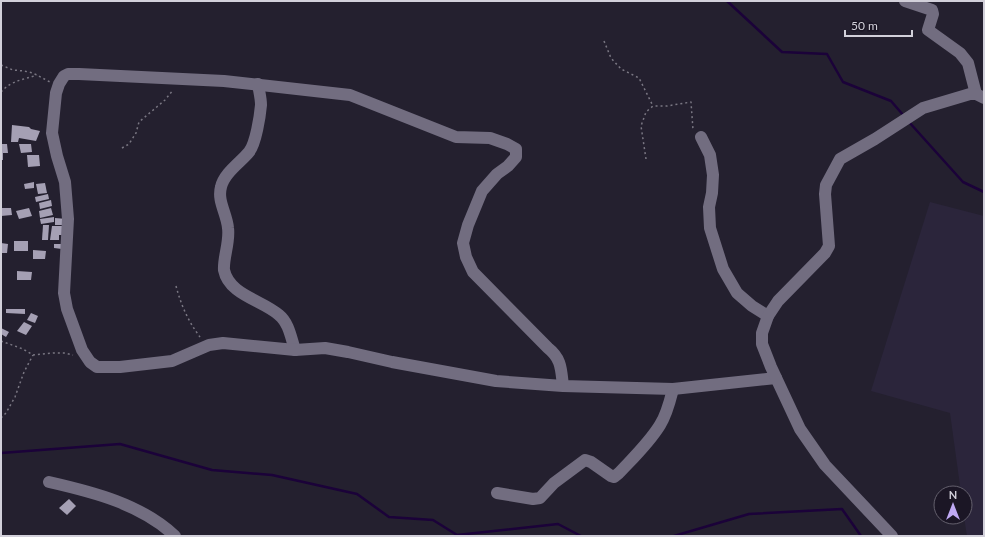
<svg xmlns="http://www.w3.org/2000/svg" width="985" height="537" font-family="Lato,sans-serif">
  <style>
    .built { fill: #2b253b }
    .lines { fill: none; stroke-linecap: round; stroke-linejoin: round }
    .stream { stroke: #1b0239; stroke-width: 2.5 }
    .building { fill: #a5a0b4 }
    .path { stroke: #7a7783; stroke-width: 1.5; stroke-dasharray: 2 3; stroke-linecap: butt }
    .minor { stroke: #726d80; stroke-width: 12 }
  </style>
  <rect width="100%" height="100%" fill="#24202f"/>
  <!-- built -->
  <path class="built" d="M 930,202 L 984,216 L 984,536 L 967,536 L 964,517 L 965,493 L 961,493 L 950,413 L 871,391 Z"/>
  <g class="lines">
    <!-- stream -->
    <g class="stream">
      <path d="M 727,1 L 782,52 L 827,54 L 843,82 L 891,101 L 904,116"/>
      <path d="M 909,122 L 963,182 L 984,192"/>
      <path d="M 1,453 L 120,444 L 212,470 L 272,475 L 357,494 L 389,517 L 433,520 L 457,535 L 558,524 L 581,536"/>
      <path d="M 674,536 L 749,514 L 842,509 L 861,536"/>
    </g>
  </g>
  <!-- building -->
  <g class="building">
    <path d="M 12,125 L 29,127 L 31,129 L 40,131 L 36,141 L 19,138 L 18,142 L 11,142 Z"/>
    <path d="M 1,144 L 7,144 L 8,153 L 3,153 L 3,160 L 1,160 Z"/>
    <path d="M 19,144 L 31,144 L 32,152 L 21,153 Z"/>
    <path d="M 27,155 L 39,155 L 40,166 L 28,167 Z"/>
    <path d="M 34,182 L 34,188 L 25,189 L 24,184 Z"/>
    <path d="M 45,183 L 47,193 L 38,194 L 36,184 Z"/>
    <path d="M 48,194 L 49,199 L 36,202 L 35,197 Z"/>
    <path d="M 51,200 L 52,206 L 40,209 L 39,203 Z"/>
    <path d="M 1,208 L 11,208 L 12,215 L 1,216 Z"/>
    <path d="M 29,208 L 32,216 L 19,219 L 16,211 Z"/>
    <path d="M 51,208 L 53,215 L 40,218 L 39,211 Z"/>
    <path d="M 54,217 L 54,222 L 41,224 L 40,219 Z"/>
    <path d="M 55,218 L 67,219 L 66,225 L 55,225 Z"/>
    <path d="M 43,225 L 49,225 L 48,240 L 42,240 Z"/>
    <path d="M 52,226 L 64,226 L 64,235 L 59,235 L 59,240 L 50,240 Z"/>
    <rect x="14" y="241" width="14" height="10"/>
    <path d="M 1,243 L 8,244 L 7,253 L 1,253 Z"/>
    <path d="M 54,244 L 62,244 L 62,249 L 54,248 Z"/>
    <path d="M 33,250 L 46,251 L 45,259 L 33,259 Z"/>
    <path d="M 17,271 L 32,272 L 31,280 L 17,280 Z"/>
    <path d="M 6,309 L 25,309 L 25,314 L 6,313 Z"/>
    <path d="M 31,313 L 38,316 L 35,323 L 27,320 Z"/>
    <path d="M 24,322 L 32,326 L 26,335 L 17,331 Z"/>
    <path d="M 1,328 L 9,332 L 6,337 L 1,334 Z"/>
    <path d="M 69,499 L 76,506 L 67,515 L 59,508 Z"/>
  </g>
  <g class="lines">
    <!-- path -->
    <g class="path">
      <path d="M 604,41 L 611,58 L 621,69 L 639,78 L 653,106"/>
      <path d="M 1,65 L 13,70 L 24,71 L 33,73 L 50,82"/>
      <path d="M 1,92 C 12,80 23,80 37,75"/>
      <path d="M 122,148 L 129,144 L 136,133 L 139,122 L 165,100 L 173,90"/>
      <path d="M 646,159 L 641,126 L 646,112 L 653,106 L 667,106 L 691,102 L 693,130"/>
      <path d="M 176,286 C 181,305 188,321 200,337"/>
      <path d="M 1,341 L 23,349 L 33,355 L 53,353 L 65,353 L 73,355"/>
      <path d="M 1,418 L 6,413 L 15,397 L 24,372 L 33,355"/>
    </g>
    <!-- minor -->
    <g class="minor">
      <path d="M 905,1 L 932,10 L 933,14 L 928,30 L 960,53 L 968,63 L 976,94"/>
      <path d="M 258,84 C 259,91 261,98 261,105 C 260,116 256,143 249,152 C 241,162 224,173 221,187 C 217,201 227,214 228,228 C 230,242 223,258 224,270 C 229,295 262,300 279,315 C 289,323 291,338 295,350"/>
      <path d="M 701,137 L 710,155 L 713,175 L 712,193 L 709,207 L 710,228 L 723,269 L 737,293 L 752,306 L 768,316"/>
      <path d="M 563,386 C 561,370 562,359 548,348 L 473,272 L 466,257 L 463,243 L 468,225 L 482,191 L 497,174 L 508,166 L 516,157 L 516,149 L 507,144 L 490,138 L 456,137 L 350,95 L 224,81 L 79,74 L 68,74 L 64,76 L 59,84 L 56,93 L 52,133 L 57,156 L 65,182 L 68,219 L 64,293 L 67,309 L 82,350 L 90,362 L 97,367 L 120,367 L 172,361 L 209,345 L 223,343 L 295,350 L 325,348 L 348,352 L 392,362 L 496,381 L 563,386 L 673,389 L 776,378"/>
      <path d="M 49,482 C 93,492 141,504 175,536"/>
      <path d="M 497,493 L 533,499 L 540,498 L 554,483 L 585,460 L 591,462 L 611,476 L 614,477 L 619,473 C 633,458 649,443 660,425 C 667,414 670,401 673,389"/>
      <path d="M 892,536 L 825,465 L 800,429 L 771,367 L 762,344 L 762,333 L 768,316 L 778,301 L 825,253 L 829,246 L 825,194 L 826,185 L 840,159 L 875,139 L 923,108 L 970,94 L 976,94 L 984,98"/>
    </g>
  </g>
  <!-- border -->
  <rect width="985" height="537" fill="none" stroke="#d2d0da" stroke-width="4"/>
  <!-- north arrow -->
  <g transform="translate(953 505)"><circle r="19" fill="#1b1625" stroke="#64606d"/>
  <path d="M0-3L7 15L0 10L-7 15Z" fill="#bfa9f4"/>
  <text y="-6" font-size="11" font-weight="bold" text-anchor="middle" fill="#d2d0da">N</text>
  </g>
  <!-- scale -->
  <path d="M845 30v6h67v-6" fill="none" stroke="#d2d0da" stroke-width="2"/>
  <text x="851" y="30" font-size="12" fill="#d2d0da" stroke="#1b1625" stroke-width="3" paint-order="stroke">50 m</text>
</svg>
